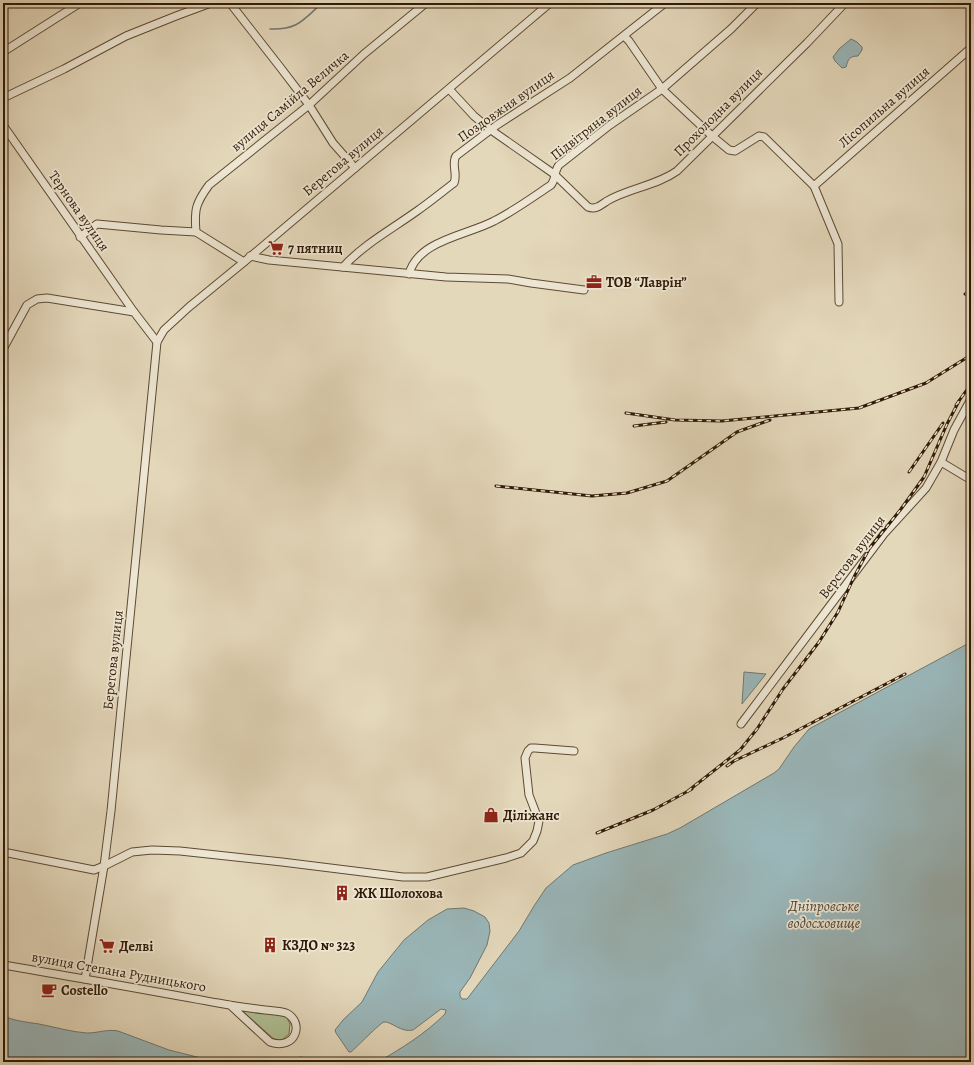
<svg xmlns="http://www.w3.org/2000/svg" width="974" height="1065" font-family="Alegreya,serif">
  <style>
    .green { fill: #afc094; stroke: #706d4d }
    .water { fill: #9ab7ba; stroke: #707872 }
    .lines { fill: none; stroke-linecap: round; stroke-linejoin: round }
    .stream { stroke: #707872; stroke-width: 1.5 }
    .minor-casing { stroke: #5e4a33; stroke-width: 9 }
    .minor { stroke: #ede6d3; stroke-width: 7 }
    .rail-casing { stroke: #311a06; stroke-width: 3 }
    .rail { stroke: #ede6d3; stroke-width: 1.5; stroke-dasharray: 4.5; stroke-linecap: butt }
    .labels { text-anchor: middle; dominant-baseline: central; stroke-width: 3.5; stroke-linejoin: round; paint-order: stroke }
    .street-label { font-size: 14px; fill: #311a06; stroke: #ede6d3 }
    .poi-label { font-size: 14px; font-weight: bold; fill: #311a06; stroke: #ede6d3; text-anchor: start }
    .water-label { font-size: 15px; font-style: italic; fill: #50493c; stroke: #ede6d3 }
  </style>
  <rect width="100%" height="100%" fill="#e4d8bb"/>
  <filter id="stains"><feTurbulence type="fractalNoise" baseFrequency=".005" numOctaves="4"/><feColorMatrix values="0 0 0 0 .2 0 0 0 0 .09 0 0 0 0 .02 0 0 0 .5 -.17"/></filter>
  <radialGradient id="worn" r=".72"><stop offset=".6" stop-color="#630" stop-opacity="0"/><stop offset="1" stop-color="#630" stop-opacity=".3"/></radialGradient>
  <!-- green -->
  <path class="green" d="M 239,1008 L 281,1015 L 287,1018 L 290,1024 L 289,1034 L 282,1040 L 275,1040 Z"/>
  <!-- water -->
  <g class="water">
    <path d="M 851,39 L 857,42 L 862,47 L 862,50 L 858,56 C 849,56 848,60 846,67 L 842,68 L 835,61 L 833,57 L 839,49 Z"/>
    <path d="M 971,642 L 971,1062 L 378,1062 C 402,1048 425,1034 445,1014 L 446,1010 L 441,1009 L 413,1030 C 401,1033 391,1021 384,1022 C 380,1023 357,1047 351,1052 L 349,1052 L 336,1033 L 335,1030 L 343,1020 L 362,1002 L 378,972 L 404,940 L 428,920 L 447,909 L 464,908 L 474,911 L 485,917 L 489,923 L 490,931 L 487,945 L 470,978 L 460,992 L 460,996 L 462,999 L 467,999 L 519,931 L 534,906 L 546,888 L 573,865 L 606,853 L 667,834 L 680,828 L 774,773 L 779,769 L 794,747 L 809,729 Z"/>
    <path d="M 744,672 L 766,674 L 742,704 Z"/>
    <path d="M 3,1016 C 15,1021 26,1022 39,1024 C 55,1027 71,1032 87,1033 C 98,1033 107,1029 118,1031 L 169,1050 L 201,1058 L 229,1062 L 34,1062 L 26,1057 L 20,1059 L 3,1061 Z"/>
    <path d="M 300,1057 L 307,1058 L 316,1062 L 287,1062 L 293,1061 Z"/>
  </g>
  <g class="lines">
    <!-- stream -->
    <path class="stream" d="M 270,29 C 298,30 303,20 322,3"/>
    <defs>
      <g id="minor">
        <path d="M 230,3 L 280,67 L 309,105 L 333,143 L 355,168"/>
        <path d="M 624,36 L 629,41 L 662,89 L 712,136 L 729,150 L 735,151 L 759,136 L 764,137 L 814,186 L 838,244 L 839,302"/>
        <path d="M 3,52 L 80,3"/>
        <path d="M 449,89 L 474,116 L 491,130 L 554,174 L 588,207 C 596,210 601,205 607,201 C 629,188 656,186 677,171 L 807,43 L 845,3"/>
        <path d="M 3,98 L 64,69 L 126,36 L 176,16 L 211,3"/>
        <path d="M 3,125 L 134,312"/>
        <path d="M 814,186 L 971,48"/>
        <path d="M 196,232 C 194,209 196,203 209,185 L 309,105 L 364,54 L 426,3"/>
        <path d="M 80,237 L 97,224 L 161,230 L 196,232 L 244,262"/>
        <path d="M 250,256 L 269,260 L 446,277 L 508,279 L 531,283 L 584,290"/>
        <path d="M 343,267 C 364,244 392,229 417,211 C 430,202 442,192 454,183 C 458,174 451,164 456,156 L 497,125 L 570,78 L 665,3"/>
        <path d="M 409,274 C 418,240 468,235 494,221 C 514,211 533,197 551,185 C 556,179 554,171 559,165 L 610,125 L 662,89 L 731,29 L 757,3"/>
        <path d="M 3,349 L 27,305 L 37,299 L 47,298 L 134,312 L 157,342"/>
        <path d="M 941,462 L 971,480"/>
        <path d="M 741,724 L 884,534 L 926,488 L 941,462 L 954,430 L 971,399"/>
        <path d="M 3,852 L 94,870 L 104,866 L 132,852 L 152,850 L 180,851 L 282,862 L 403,877 L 427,877 L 506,858 L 521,853 L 533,841 L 537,831 L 539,821 L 529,795 L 525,758 L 528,751 L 531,748 L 535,748 L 574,751"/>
        <path d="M 3,965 C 75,977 146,990 218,1003 C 233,1006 249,1008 265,1010 C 272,1011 280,1011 286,1013 C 305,1022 296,1051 270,1042 L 230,1005"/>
        <path d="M 85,979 L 104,866 L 111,811 L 157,342 L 164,330 L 189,307 L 244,262 L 550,3"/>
      </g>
    </defs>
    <!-- minor casing -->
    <use href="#minor" class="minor-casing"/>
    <!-- minor -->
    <use href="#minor" class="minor"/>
    <defs>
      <g id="rail">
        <path d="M 965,294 L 971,293"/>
        <path d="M 956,405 L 971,384"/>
        <path d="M 626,413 L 675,420 L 722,421 L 859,408 L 926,383 L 971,355"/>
        <path d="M 634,426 L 666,422"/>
        <path d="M 909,472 L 943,423"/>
        <path d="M 496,486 L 592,496 L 627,493 L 667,481 L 737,432 L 770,420"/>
        <path d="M 727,766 L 734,761 L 783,738 L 905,674"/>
        <path d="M 688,791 L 740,750 L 757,729 L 783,689 L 819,642 L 838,612 L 854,577 L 869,549 L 901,509 L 924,477 L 947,424 L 959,401"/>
        <path d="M 597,833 L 653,810 L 692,789"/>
      </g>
    </defs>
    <!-- rail casing -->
    <use href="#rail" class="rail-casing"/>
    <!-- rail -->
    <use href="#rail" class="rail"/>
  </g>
  <!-- icons -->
  <defs>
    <symbol id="supermarket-bare" viewBox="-9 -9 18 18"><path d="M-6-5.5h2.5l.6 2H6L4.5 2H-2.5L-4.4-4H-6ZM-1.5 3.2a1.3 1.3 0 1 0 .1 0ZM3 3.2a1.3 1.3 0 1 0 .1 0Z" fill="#8f2418" stroke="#ede6d3" stroke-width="2.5" paint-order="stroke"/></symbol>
    <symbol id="office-bare" viewBox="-9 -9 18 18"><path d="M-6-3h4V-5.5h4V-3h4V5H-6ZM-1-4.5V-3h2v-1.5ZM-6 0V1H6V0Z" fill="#8f2418" stroke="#ede6d3" stroke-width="2.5" paint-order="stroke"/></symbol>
    <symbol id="shop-bare" viewBox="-9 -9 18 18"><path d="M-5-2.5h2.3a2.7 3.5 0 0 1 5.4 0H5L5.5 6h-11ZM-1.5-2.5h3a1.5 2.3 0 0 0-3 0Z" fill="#8f2418" stroke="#ede6d3" stroke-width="2.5" paint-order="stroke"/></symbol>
    <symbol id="building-bare" viewBox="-9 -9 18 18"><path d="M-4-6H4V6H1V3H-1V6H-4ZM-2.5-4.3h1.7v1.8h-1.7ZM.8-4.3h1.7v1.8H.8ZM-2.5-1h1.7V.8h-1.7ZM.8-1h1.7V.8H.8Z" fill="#8f2418" stroke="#ede6d3" stroke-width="2.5" paint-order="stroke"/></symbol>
    <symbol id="cafe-bare" viewBox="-9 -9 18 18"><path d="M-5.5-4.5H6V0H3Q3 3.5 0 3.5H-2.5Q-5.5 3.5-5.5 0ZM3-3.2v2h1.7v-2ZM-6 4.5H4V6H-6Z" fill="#8f2418" stroke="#ede6d3" stroke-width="2.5" paint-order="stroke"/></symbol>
  </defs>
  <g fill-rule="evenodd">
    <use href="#supermarket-bare" x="265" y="237" width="22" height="22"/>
    <use href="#office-bare" x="583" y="271" width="22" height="22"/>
    <use href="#shop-bare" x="480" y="804" width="22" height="22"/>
    <use href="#building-bare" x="331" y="882" width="22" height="22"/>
    <use href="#building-bare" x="259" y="934" width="22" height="22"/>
    <use href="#supermarket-bare" x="96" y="935" width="22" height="22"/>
    <use href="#cafe-bare" x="38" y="979" width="22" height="22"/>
  </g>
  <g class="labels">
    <!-- street labels -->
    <g class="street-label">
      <text transform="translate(290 101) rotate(-40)">вулиця Самійла Величка</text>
      <text transform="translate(506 106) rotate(-35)">Поздовжня вулиця</text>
      <text transform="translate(884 107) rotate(-41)">Лісопильна вулиця</text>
      <text transform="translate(718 112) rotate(-45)">Прохолодна вулиця</text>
      <text transform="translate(596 123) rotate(-38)">Підвітряна вулиця</text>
      <text transform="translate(343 161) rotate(-40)">Берегова вулиця</text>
      <text transform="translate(79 211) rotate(55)">Тернова вулиця</text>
      <text transform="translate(852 557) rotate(-53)">Верстова вулиця</text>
      <text transform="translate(113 660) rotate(-84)">Берегова вулиця</text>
      <text transform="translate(119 972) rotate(10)">вулиця Степана Рудницького</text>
    </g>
    <!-- poi labels -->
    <g class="poi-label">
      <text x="288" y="248">7 пятниц</text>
      <text x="606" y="282">ТОВ “Лаврін”</text>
      <text x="503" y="815">Діліжанс</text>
      <text x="354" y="893">ЖК Шолохова</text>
      <text x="282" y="945">КЗДО № 323</text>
      <text x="119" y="946">Делві</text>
      <text x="61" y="990">Costello</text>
    </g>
    <!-- water labels -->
    <g class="water-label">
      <text x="824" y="906">Дніпровське<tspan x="824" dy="17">водосховище</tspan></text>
    </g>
  </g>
  <!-- margin -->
  <rect width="974" height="1065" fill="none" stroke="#e4d8bb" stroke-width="16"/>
  <rect x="4" y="4" width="966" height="1057" fill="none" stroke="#311a06" stroke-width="2"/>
  <rect x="8" y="8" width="958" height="1049" fill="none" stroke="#311a06"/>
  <rect width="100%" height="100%" filter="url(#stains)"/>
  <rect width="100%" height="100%" fill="url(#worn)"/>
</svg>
